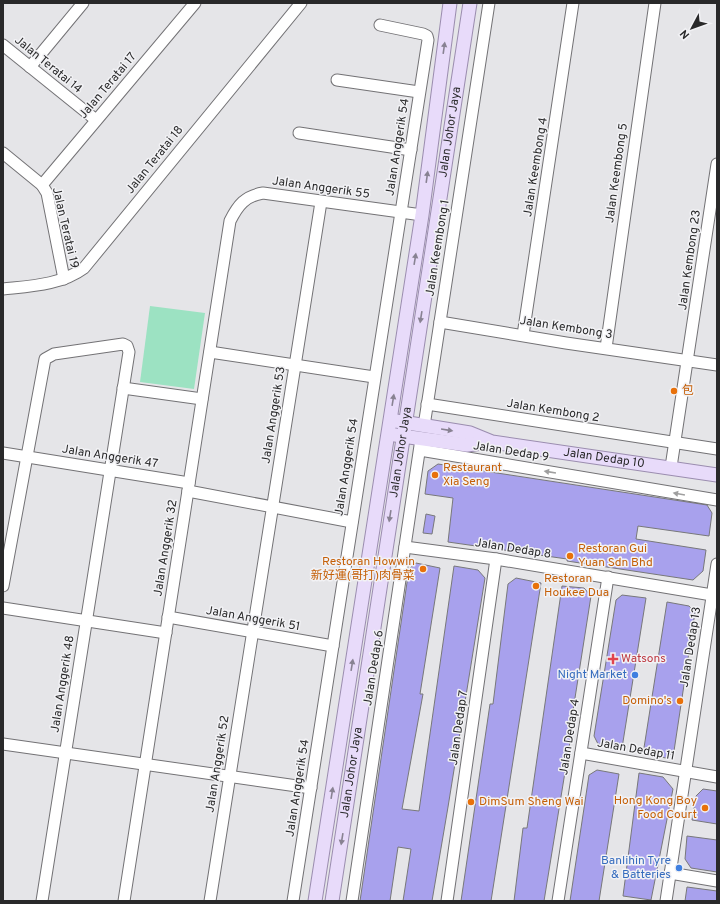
<svg xmlns="http://www.w3.org/2000/svg" width="720" height="904" font-family="Overpass,'Noto Sans SC',sans-serif">
  <style>
    .green { fill: #9ce2c2 }
    .building { fill: #a8a1ed; stroke: #78787a }
    .lines { fill: none; stroke-linecap: round; stroke-linejoin: round }
    .minor-casing { stroke: #737275; stroke-width: 13 }
    .major-casing { stroke: #9b8daf; stroke-width: 15 }
    .minor { stroke: #fff; stroke-width: 11 }
    .major { stroke: #e8dbfa; stroke-width: 13 }
    .oneway { fill: #888292 }
    .oneway2 { fill: #9f9f9f }
    .food-dot { fill: #e8710a; stroke: #f2f2f5; stroke-width: 1.5 }
    .health-dot { fill: #e0444e; stroke: #f2f2f5; stroke-width: 1.5 }
    .shop-dot { fill: #3f7fe0; stroke: #f2f2f5; stroke-width: 1.5 }
    .labels { text-anchor: middle; dominant-baseline: central; stroke-width: 3; stroke-linejoin: round; paint-order: stroke }
    .street-label { font-size: 12px; fill: #29292a; stroke: #f2f2f5 }
    .food-label { font-size: 12px; fill: #c56008; stroke: #f2f2f5; text-anchor: start }
    .health-label { font-size: 12px; fill: #be3a42; stroke: #f2f2f5; text-anchor: start }
    .shop-label { font-size: 12px; fill: #366cbe; stroke: #f2f2f5; text-anchor: end }
  </style>
  <rect width="100%" height="100%" fill="#e5e5e8"/>
  <!-- green -->
  <path class="green" d="M 150,306 L 205,313 L 194,389 L 140,382 Z"/>
  <!-- building -->
  <g class="building">
    <path d="M 438,464 L 707,505 L 712,513 L 709,536 L 638,526 L 636,539 L 706,550 L 703,571 L 693,580 L 567,561 L 567,559 L 448,542 L 453,498 L 425,494 L 428,471 Z"/>
    <path d="M 426,514 L 435,516 L 432,534 L 423,533 Z"/>
    <path d="M 416,563 L 440,568 L 420,694 L 423,694 L 402,809 L 419,811 L 454,566 L 478,570 L 485,578 L 448,807 L 432,901 L 403,901 L 411,849 L 398,847 L 390,901 L 360,901 L 409,569 Z"/>
    <path d="M 516,578 L 541,583 L 491,901 L 461,901 L 490,704 L 493,704 L 508,584 Z"/>
    <path d="M 562,586 L 584,588 L 591,596 L 572,717 L 574,717 L 544,901 L 514,901 L 523,828 L 527,828 Z"/>
    <path d="M 622,595 L 646,598 L 622,748 L 598,744 L 594,736 L 616,600 Z"/>
    <path d="M 667,602 L 689,606 L 695,612 L 674,751 L 666,758 L 643,754 Z"/>
    <path d="M 597,770 L 619,774 L 599,901 L 570,901 L 589,775 Z"/>
    <path d="M 639,773 L 663,777 L 673,789 L 651,900 L 623,896 Z"/>
    <path d="M 703,789 L 717,791 L 717,824 L 692,820 L 696,796 Z"/>
    <path d="M 687,836 L 717,840 L 717,872 L 691,868 L 685,859 Z"/>
    <path d="M 687,887 L 717,891 L 717,901 L 685,901 Z"/>
  </g>
  <g class="lines">
    <defs>
      <g id="minor">
        <path d="M 3,45 L 96,120"/>
        <path d="M 30,67 L 83,3"/>
        <path d="M 337,80 L 419,92"/>
        <path d="M 299,133 L 411,150"/>
        <path d="M 3,153 L 42,185 L 47,193 L 64,279"/>
        <path d="M 42,185 L 195,3"/>
        <path d="M 3,289 C 31,286 61,285 84,268 L 301,3"/>
        <path d="M 440,322 L 566,343 L 717,365"/>
        <path d="M 523,335 L 573,3"/>
        <path d="M 606,348 L 655,3"/>
        <path d="M 210,352 L 374,377"/>
        <path d="M 123,388 L 202,399"/>
        <path d="M 427,404 L 717,449"/>
        <path d="M 424,426 L 489,3"/>
        <path d="M 420,450 L 717,500"/>
        <path d="M 3,453 L 189,483"/>
        <path d="M 671,467 L 717,164"/>
        <path d="M 188,491 L 352,522"/>
        <path d="M 405,547 L 496,559 L 712,595"/>
        <path d="M 3,586 L 45,359 L 54,354 L 123,344 L 127,346 L 129,352 L 42,901"/>
        <path d="M 3,608 L 166,633"/>
        <path d="M 168,617 L 333,646"/>
        <path d="M 3,744 L 311,788"/>
        <path d="M 581,753 L 717,777"/>
        <path d="M 670,873 L 717,881"/>
        <path d="M 124,901 L 230,221 C 238,205 245,196 263,193 L 422,215"/>
        <path d="M 210,901 L 321,202"/>
        <path d="M 293,901 L 428,40 L 427,36 L 423,34 L 380,25"/>
        <path d="M 352,901 L 421,439"/>
        <path d="M 447,901 L 496,559"/>
        <path d="M 558,901 L 608,577"/>
        <path d="M 666,901 L 717,564"/>
      </g>
      <g id="major">
        <path id="s1" d="M 396,421 L 470,433 L 492,442 L 717,475"/>
        <path d="M 395,435 L 467,445 L 490,442"/>
        <path d="M 315,901 L 422,215 L 450,3"/>
        <path id="s2" d="M 332,901 L 470,3"/>
      </g>
    </defs>
    <!-- minor casing -->
    <use href="#minor" class="minor-casing"/>
    <!-- major casing -->
    <use href="#major" class="major-casing"/>
    <!-- minor -->
    <use href="#minor" class="minor"/>
    <!-- major -->
    <use href="#major" class="major"/>
  </g>
  <!-- one-way arrows -->
  <defs><path id="oneway-solid" d="M-6-.8H1V-3.2L6.5 0L1 3.2V.8H-6Z"/></defs>
  <g class="oneway">
    <use href="#oneway-solid" transform="translate(444 48) rotate(-82)"/>
    <use href="#oneway-solid" transform="translate(427 177) rotate(-82)"/>
    <use href="#oneway-solid" transform="translate(415 259) rotate(-81)"/>
    <use href="#oneway-solid" transform="translate(421 317) rotate(99)"/>
    <use href="#oneway-solid" transform="translate(393 400) rotate(-81)"/>
    <use href="#oneway-solid" transform="translate(447 430) rotate(9)"/>
    <use href="#oneway-solid" transform="translate(390 516) rotate(99)"/>
    <use href="#oneway-solid" transform="translate(352 665) rotate(-81)"/>
    <use href="#oneway-solid" transform="translate(332 793) rotate(-81)"/>
    <use href="#oneway-solid" transform="translate(342 839) rotate(99)"/>
  </g>
  <g class="oneway2">
    <use href="#oneway-solid" transform="translate(550 472) rotate(-171)"/>
    <use href="#oneway-solid" transform="translate(679 494) rotate(-170)"/>
  </g>
  <!-- markers -->
  <g class="food-dot">
    <circle cx="674" cy="391" r="4"/>
    <circle cx="435" cy="475" r="4"/>
    <circle cx="570" cy="556" r="4"/>
    <circle cx="423" cy="569" r="4"/>
    <circle cx="536" cy="586" r="4"/>
    <circle cx="680" cy="701" r="4"/>
    <circle cx="471" cy="802" r="4"/>
    <circle cx="705" cy="808" r="4"/>
  </g>
  <path class="health-dot" d="M611 653h4v4h4v4h-4v4h-4v-4h-4v-4h4z"/>
  <g class="shop-dot">
    <circle cx="635" cy="675" r="4"/>
    <circle cx="679" cy="868" r="4"/>
  </g>
  <g class="labels">
    <!-- street labels -->
    <g class="street-label">
      <text transform="translate(48 65) rotate(39)">Jalan Teratai 14</text>
      <text transform="translate(108 86) rotate(-50)">Jalan Teratai 17</text>
      <text stroke="none"><textPath href="#s2" startOffset="778">Jalan Johor Jaya</textPath></text>
      <text transform="translate(398 147) rotate(-81)">Jalan Anggerik 54</text>
      <text transform="translate(155 160) rotate(-51)">Jalan Teratai 18</text>
      <text transform="translate(536 167) rotate(-81)">Jalan Keembong 4</text>
      <text transform="translate(617 173) rotate(-82)">Jalan Keembong 5</text>
      <text transform="translate(321 188) rotate(8)">Jalan Anggerik 55</text>
      <text transform="translate(65 228) rotate(77)">Jalan Teratai 19</text>
      <text transform="translate(438 248) rotate(-81)">Jalan Keembong 1</text>
      <text transform="translate(690 260) rotate(-82)">Jalan Kembong 23</text>
      <text transform="translate(566 328) rotate(9)">Jalan Kembong 3</text>
      <text transform="translate(553 411) rotate(9)">Jalan Kembong 2</text>
      <text transform="translate(274 415) rotate(-81)">Jalan Anggerik 53</text>
      <text stroke="none"><textPath href="#s2" startOffset="454">Jalan Johor Jaya</textPath></text>
      <text transform="translate(511 452) rotate(9)">Jalan Dedap 9</text>
      <text transform="translate(110 457) rotate(9)">Jalan Anggerik 47</text>
      <text stroke="none"><textPath href="#s1" startOffset="212">Jalan Dedap 10</textPath></text>
      <text transform="translate(347 467) rotate(-81)">Jalan Anggerik 54</text>
      <text transform="translate(166 548) rotate(-81)">Jalan Anggerik 32</text>
      <text transform="translate(513 549) rotate(9)">Jalan Dedap 8</text>
      <text transform="translate(253 619) rotate(10)">Jalan Anggerik 51</text>
      <text transform="translate(691 647) rotate(-81)">Jalan Dedap 13</text>
      <text transform="translate(374 668) rotate(-81)">Jalan Dedap 6</text>
      <text transform="translate(63 684) rotate(-81)">Jalan Anggerik 48</text>
      <text transform="translate(459 728) rotate(-82)">Jalan Dedap 7</text>
      <text transform="translate(570 737) rotate(-81)">Jalan Dedap 4</text>
      <text transform="translate(636 750) rotate(10)">Jalan Dedap 11</text>
      <text transform="translate(218 764) rotate(-81)">Jalan Anggerik 52</text>
      <text stroke="none"><textPath href="#s2" startOffset="130">Jalan Johor Jaya</textPath></text>
      <text transform="translate(298 788) rotate(-81)">Jalan Anggerik 54</text>
    </g>
    <!-- food labels -->
    <g class="food-label">
      <text x="682" y="391">包</text>
      <text x="443" y="468">Restaurant<tspan x="443" dy="14">Xia Seng</tspan></text>
      <text x="578" y="549">Restoran Gui<tspan x="578" dy="14">Yuan Sdn Bhd</tspan></text>
      <text x="415" y="562" text-anchor="end">Restoran Howwin<tspan x="415" dy="14">新好運(哥打)肉骨菜</tspan></text>
      <text x="544" y="579">Restoran<tspan x="544" dy="14">Houkee Dua</tspan></text>
      <text x="672" y="701" text-anchor="end">Domino's</text>
      <text x="697" y="801" text-anchor="end">Hong Kong Boy<tspan x="697" dy="14">Food Court</tspan></text>
      <text x="479" y="802">DimSum Sheng Wai</text>
    </g>
    <!-- health labels -->
    <g class="health-label">
      <text x="621" y="659">Watsons</text>
    </g>
    <!-- shop labels -->
    <g class="shop-label">
      <text x="627" y="675">Night Market</text>
      <text x="671" y="861">Banlihin Tyre<tspan x="671" dy="14">&amp; Batteries</tspan></text>
    </g>
  </g>
  <!-- border -->
  <rect width="720" height="904" fill="none" stroke="#29292a" stroke-width="8"/>
  <!-- north arrow -->
  <g transform="translate(692 28) rotate(229)" stroke="#f2f2f5" stroke-width="3" paint-order="stroke">
  <path d="M0-3L7 15L0 10L-7 15Z" fill="#29292a"/>
  <text y="-6" font-size="11" font-weight="bold" text-anchor="middle" fill="#29292a">N</text>
  </g>
</svg>
